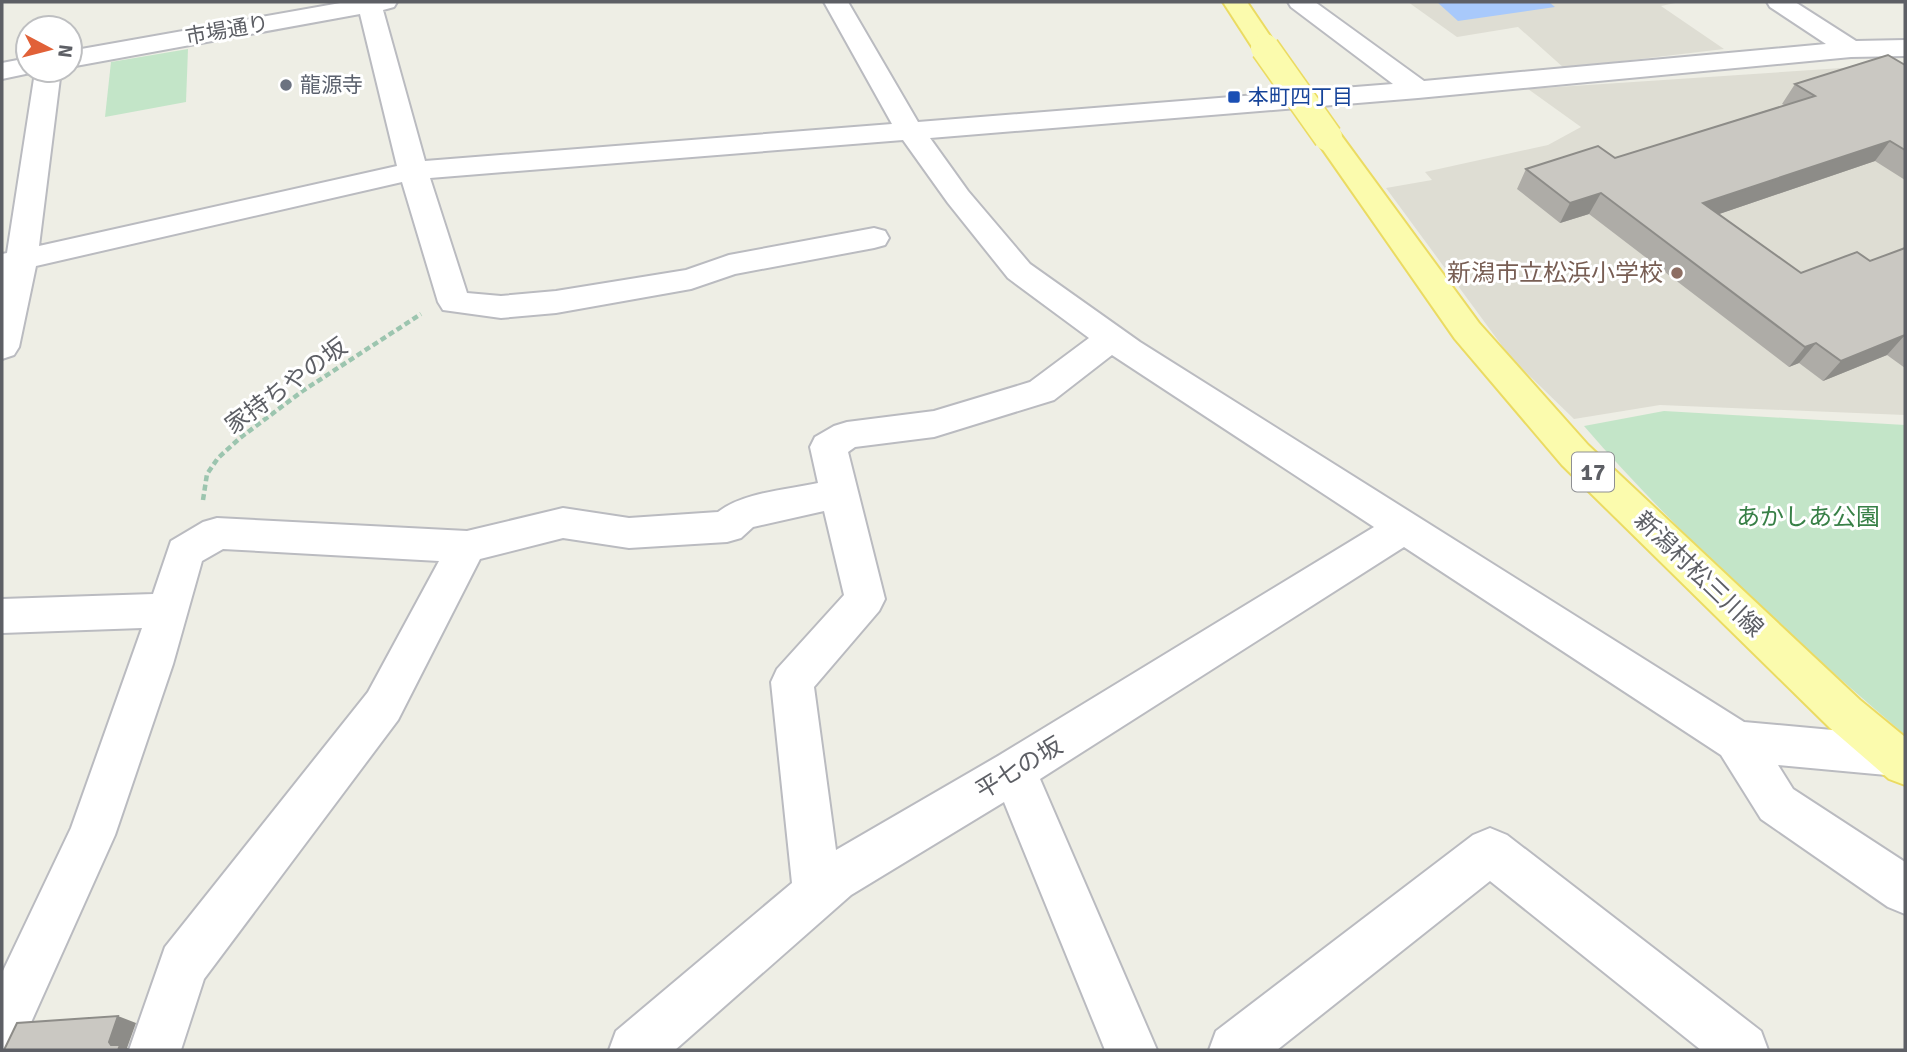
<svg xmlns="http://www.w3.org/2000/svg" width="1907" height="1052" font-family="Signika,'Noto Sans JP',sans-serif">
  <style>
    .education { fill: #deddd3 }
    .green { fill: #c3e5c8 }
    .water { fill: #a8c9fb }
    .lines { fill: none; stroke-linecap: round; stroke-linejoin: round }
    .minor-casing { stroke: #babbc0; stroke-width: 4 }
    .major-casing { stroke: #ebdb62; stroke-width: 4 }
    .path { stroke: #9cc5af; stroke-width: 4.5; stroke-dasharray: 6 3.5; stroke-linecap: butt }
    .minor { fill: #fff; fill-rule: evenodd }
    .major { fill: #fbfbad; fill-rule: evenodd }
    .major-bridge-casing { stroke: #ebdb62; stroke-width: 31; stroke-linecap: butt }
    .major-bridge { stroke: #fbfbad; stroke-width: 28 }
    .wall { fill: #aeaca7 }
    .shaded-wall { fill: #8d8c88 }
    .building { fill: #cac8c2; stroke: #8d8c88; stroke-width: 2 }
    .worship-dot { fill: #6b7280; stroke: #fff; stroke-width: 2.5 }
    .transit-dot { fill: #1a4fb4; stroke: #fff; stroke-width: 2.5 }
    .education-dot { fill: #8d6e63; stroke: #fff; stroke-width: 2.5 }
    .labels { text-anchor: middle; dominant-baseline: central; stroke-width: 6; stroke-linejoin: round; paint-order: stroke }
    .far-street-label { font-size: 21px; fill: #5d5f65; stroke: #fff }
    .far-worship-label { font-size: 21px; fill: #5b616d; stroke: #fff; text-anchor: start }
    .far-transit-label { font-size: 21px; fill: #164399; stroke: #fff; text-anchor: start }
    .shield { fill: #fff; stroke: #8e8f93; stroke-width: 2 }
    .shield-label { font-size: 23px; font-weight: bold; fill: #5d5f65 }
    .education-label { font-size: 24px; fill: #785e54; stroke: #fff; text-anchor: end }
    .street-label { font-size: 24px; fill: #5d5f65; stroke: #fff }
    .park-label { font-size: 24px; fill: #388047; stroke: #fff }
  </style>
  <rect width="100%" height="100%" fill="#eeeee5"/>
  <!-- education -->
  <g class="education">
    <path d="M 1408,2 L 1680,2 L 1661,6 L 1724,49 L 1564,68 L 1518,27 L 1457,37 Z"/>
    <path d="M 1872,66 L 1905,66 L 1905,415 L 1660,405 L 1574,419 L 1511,358 L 1386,188 L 1432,180 L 1425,172 L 1548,145 L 1581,127 L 1528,89 Z"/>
  </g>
  <!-- green -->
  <g class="green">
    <path d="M 188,49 L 186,102 L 105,117 L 111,62 Z"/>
    <path d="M 1664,411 L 1905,425 L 1905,735 C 1793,639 1681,538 1584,426 Z"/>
  </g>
  <!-- water -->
  <path class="water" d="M 1437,2 L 1549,2 L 1555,7 L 1458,21 Z"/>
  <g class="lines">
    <defs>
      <g id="minor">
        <path d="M 346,2 L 397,2 L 394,7 L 383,10 L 425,161 L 892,124 L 824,2 L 848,2 L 918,122 L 1393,84 L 1291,7 L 1288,2 L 1315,2 L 1424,81 L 1826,44 L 1770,7 L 1767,2 L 1795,2 L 1856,41 L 1905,40 L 1905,56 L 1851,57 L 1418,98 L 930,138 L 968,191 L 1030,264 L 1140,342 L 1744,722 L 1897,736 L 1905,739 L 1905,773 L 1897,776 L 1778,765 L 1793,789 L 1905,862 L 1905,914 L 1888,907 L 1761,819 L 1721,755 L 1404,547 L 1040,779 L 1157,1050 L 1105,1050 L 1004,802 L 851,895 L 675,1050 L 609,1050 L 616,1031 L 792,883 L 771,682 L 777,669 L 844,595 L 824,511 L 753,527 L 741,538 L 727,542 L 629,548 L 563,538 L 480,559 L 398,720 L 204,979 L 181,1050 L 129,1050 L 165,947 L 368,692 L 439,561 L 223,549 L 202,561 L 173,664 L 115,835 L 20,1047 L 2,1050 L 2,973 L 71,828 L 142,628 L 2,633 L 2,599 L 153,594 L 171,541 L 203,522 L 217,518 L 467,531 L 563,508 L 629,518 L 718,512 C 744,492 787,490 818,483 L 810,447 L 815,437 L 834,426 L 847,422 L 934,411 L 1030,382 L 1089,338 L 1008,278 L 948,203 L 903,140 L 430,178 L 467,293 L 501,296 L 556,291 L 686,270 L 729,255 L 874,228 L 885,231 L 889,238 L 885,245 L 874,248 L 735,274 L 691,289 L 556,313 L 501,318 L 443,310 L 438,302 L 402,182 L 36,266 L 19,347 L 14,355 L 2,359 L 2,254 L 7,253 L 35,72 L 2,79 L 2,63 L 28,58 L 28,70 L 61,70 L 39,246 L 397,166 L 360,14 L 70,67 L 70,51 ZM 1112,355 L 1374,527 L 998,756 L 836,850 L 814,687 L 879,611 L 885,599 L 848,452 L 855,447 L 934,437 L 1054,400 Z"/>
        <path d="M 1490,828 L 1507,835 L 1761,1031 L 1768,1050 L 1701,1050 L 1490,881 L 1277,1050 L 1209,1050 L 1216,1031 L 1473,835 Z"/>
      </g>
      <g id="major">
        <path d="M 1223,2 L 1247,2 L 1278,48 L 1274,53 L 1265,56 L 1256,53 Z"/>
        <path d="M 1328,129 L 1338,131 L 1479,323 L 1588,445 L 1860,700 L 1905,737 L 1905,785 L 1889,779 L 1830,728 L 1562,465 L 1455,339 L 1314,137 L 1318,131 Z"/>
      </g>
    </defs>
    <!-- minor casing -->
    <use href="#minor" class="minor-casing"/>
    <!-- major casing -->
    <use href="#major" class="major-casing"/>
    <!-- path -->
    <path class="path" d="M 203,500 L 207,474 L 218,458 L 240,438 L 304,390 L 421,314"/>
    <!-- minor -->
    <use href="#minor" class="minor"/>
    <!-- major -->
    <use href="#major" class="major"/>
    <defs>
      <path id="major-bridge" d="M 1265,48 L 1328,137"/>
    </defs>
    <!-- major-bridge casing -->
    <use href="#major-bridge" class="major-bridge-casing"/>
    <!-- major-bridge -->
    <use href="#major-bridge" class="major-bridge"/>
  </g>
  <!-- wall -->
  <path class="wall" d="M 1905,65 L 1905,180 L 1875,161 L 1719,214 L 1801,273 L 1870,261 L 1905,248 L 1905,368 L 1887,355 L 1823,381 L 1799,363 L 1789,367 L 1589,214 L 1560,223 L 1517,189 L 1526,169 L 1615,158 L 1784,105 L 1782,104 L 1795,84 Z"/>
  <!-- shaded-wall -->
  <g class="shaded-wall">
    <path d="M 1890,141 L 1875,161 L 1690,224 L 1703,203 Z"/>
    <path d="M 1601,193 L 1589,214 L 1560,223 L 1570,203 Z"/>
    <path d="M 1905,335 L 1887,355 L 1823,381 L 1841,361 Z"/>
    <path d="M 1816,343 L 1799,363 L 1789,367 L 1805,347 Z"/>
    <path d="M 118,1016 L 136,1023 L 127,1048 L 132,1050 L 118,1050 L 111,1045 L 109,1042 Z"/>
  </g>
  <!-- building -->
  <g class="building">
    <path d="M 1888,55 L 1905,65 L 1905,150 L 1890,141 L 1703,203 L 1801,273 L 1857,252 L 1870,261 L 1905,248 L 1905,335 L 1841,361 L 1816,343 L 1805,347 L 1601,193 L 1570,203 L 1526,169 L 1598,146 L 1615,158 L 1815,96 L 1795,84 Z"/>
    <path d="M 118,1016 L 109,1042 L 111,1045 L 120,1045 L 118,1050 L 4,1050 L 17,1023 Z"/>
  </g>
  <!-- markers -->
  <circle class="worship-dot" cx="286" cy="85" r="7"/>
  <rect class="transit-dot" x="1227" y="90" width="14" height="14" rx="3.5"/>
  <circle class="education-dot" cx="1677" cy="273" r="7"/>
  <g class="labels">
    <!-- far-street labels -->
    <g class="far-street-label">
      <text transform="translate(227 30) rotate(-10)">市場通り</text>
    </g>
    <!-- far-worship labels -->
    <g class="far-worship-label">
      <text x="300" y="85">龍源寺</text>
    </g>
    <!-- far-transit labels -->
    <g class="far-transit-label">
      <text x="1248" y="97">本町四丁目</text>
    </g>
    <!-- shield labels -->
    <rect class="shield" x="1572" y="452.5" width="42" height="39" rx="5"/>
    <g class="shield-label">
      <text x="1593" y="472">17</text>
    </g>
    <!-- education labels -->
    <g class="education-label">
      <text x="1663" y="273">新潟市立松浜小学校</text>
    </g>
    <!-- street labels -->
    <g class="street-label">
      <text transform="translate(286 386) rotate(-36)">家持ちやの坂</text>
      <text transform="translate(1699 574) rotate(44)">新潟村松三川線</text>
      <text transform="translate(1019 768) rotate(-31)">平七の坂</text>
    </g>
    <!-- park labels -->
    <g class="park-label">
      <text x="1808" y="517">あかしあ公園</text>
    </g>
  </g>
  <!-- border -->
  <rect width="1907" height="1052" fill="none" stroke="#5d5f65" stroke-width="7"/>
  <!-- north arrow -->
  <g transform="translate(49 49) rotate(97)"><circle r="33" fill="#ffffff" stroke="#bebfc1" stroke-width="2"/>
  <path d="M0-5L12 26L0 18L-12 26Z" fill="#e16138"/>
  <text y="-10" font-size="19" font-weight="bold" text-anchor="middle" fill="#5d5f65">N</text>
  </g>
</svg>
